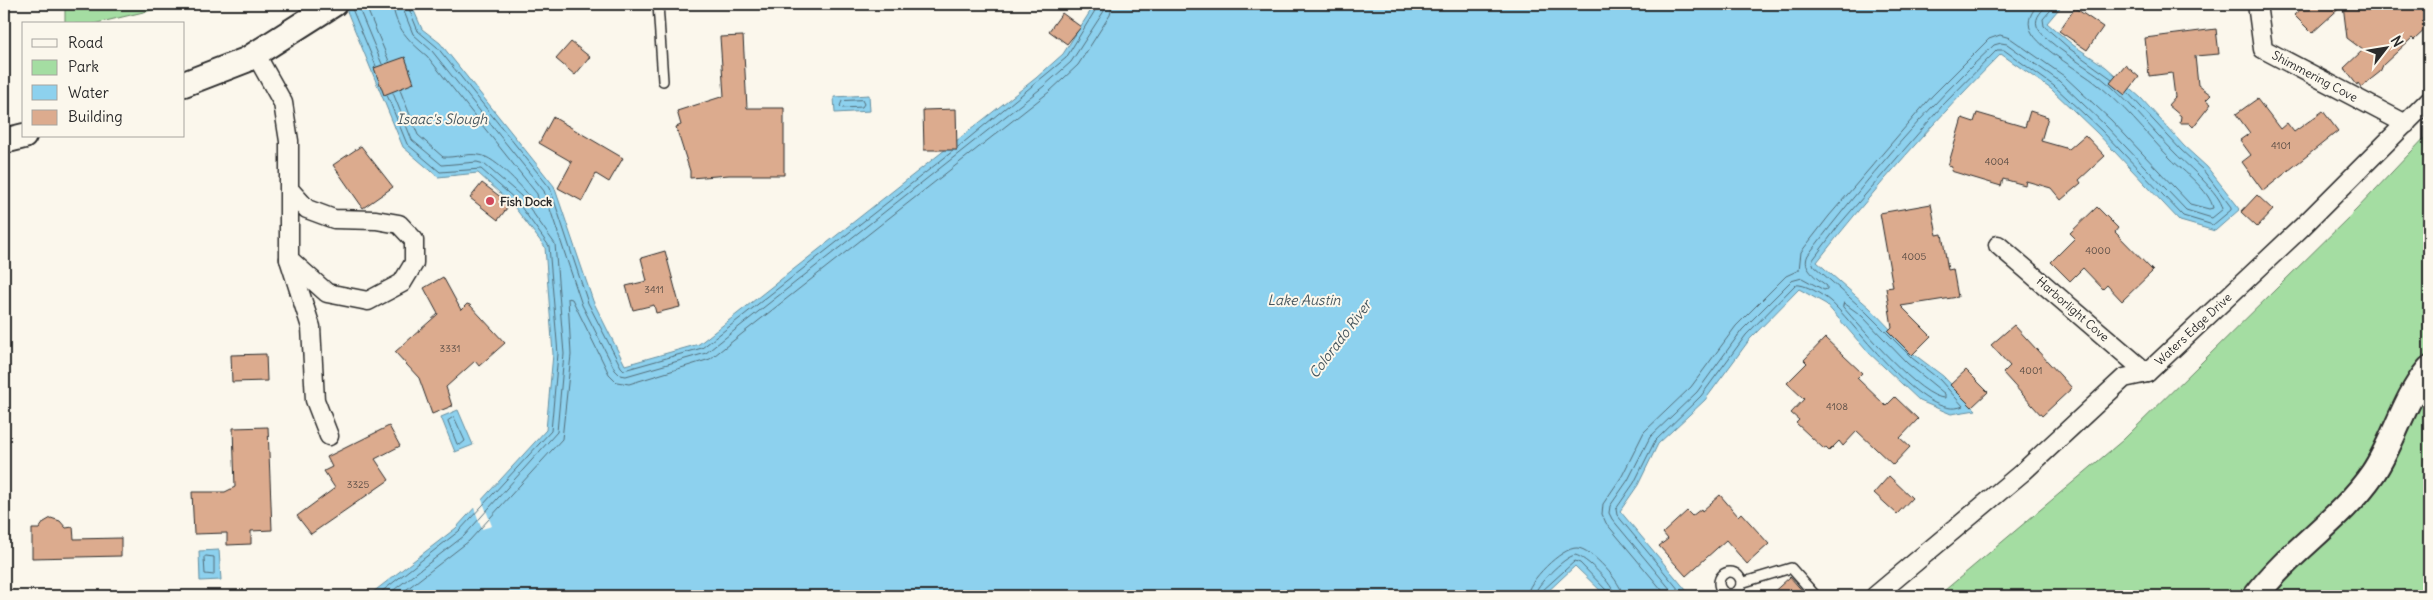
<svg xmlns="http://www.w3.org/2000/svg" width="2433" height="600" font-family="Delius,sans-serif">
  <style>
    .green { fill: #a4dda2; stroke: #688466 }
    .water { fill: #8dd1ee; stroke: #668fa0 }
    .pier { fill: #fbf7ec }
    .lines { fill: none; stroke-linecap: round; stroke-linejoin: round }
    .shore { stroke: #526d79; stroke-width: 1 }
    .building { fill: #dcab8e; stroke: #2b2b2b }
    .lane-casing { stroke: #2b2b2b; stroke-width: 12 }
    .street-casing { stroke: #2b2b2b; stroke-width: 21 }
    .secondary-casing { stroke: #2b2b2b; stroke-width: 28 }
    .lane { stroke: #fbf7ec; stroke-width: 9 }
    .street { stroke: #fbf7ec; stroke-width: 18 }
    .secondary { stroke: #fbf7ec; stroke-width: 24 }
    .poi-dot { fill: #d1495b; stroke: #fbf7ec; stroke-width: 2 }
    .labels { text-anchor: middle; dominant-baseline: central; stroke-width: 4; stroke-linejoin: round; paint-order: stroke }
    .number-label { font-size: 10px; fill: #574b44 }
    .street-label { font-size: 12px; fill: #2b2b2b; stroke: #fbf7ec }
    .poi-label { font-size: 12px; font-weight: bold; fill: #2b2b2b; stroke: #fbf7ec; text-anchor: start }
    .water-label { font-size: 14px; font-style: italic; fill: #44545c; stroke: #fbf7ec }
  </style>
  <rect width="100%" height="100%" fill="#fbf7ec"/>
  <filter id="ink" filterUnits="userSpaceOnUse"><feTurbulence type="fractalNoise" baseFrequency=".02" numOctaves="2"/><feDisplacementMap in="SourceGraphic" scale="10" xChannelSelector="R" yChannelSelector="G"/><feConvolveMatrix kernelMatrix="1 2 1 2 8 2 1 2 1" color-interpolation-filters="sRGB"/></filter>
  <g filter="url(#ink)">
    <!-- green -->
    <g class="green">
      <path d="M 65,4 L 177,4 L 93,24 L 65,24 Z"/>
      <path d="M 2429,133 L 2429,596 L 1938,596 L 2123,440 L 2356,210 Z"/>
    </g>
    <!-- water -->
    <g class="water">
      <path d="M 344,4 L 411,4 L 422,29 L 440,43 L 554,186 L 593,301 L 625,365 L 699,344 L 1036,78 L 1063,54 L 1095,4 L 2063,4 L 2047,23 L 2073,45 L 2106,67 L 2141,98 L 2184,146 L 2207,167 L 2240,209 L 2215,231 L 2180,221 L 2097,133 L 2051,89 L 2001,54 C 1935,120 1874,189 1817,262 L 1870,308 L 1915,355 L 1943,376 L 1976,410 L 1951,414 L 1920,401 L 1866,350 L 1826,304 L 1799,289 L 1750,339 L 1705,400 L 1658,444 L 1638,485 L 1620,511 L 1691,596 L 1606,596 L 1575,566 L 1543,596 L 368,596 L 456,528 L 546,430 L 553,354 L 545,247 L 512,204 L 478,173 L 438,177 L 403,147 Z"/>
      <path d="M 869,95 L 870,111 L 835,113 L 834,97 Z"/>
      <path d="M 458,410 L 473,445 L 455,452 L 441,417 Z"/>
      <path d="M 219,550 L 221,580 L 200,581 L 199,551 Z"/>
    </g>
    <!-- pier -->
    <path class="pier" d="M 481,497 L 492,526 L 482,529 L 473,505 Z"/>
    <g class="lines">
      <!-- shore -->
      <g class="shore">
        <path d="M 350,4 L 376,66"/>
        <path d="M 357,4 L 382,64"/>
        <path d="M 365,4 L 389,61"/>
        <path d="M 393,4 C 394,27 411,43 427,56 L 537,194 L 539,203 L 535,203 C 526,191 495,156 479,155 C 467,153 455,158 443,157 L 418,135 L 400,90"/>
        <path d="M 401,4 L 413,34 L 432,51 L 544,191 L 582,305 L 615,370 L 620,375 L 626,376 L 706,353 L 1044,86 L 1071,62 L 1104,11 L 1106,4"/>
        <path d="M 407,4 L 418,31 L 437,47 L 550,188 L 588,303 L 621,367 L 624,370 L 702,348 L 953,151"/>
        <path d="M 2056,4 L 2043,19 L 2044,26 L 2070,49 L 2112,79"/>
        <path d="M 862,100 L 864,104 L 862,107 L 842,108 L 840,106 L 842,101 Z"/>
        <path d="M 958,147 L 1066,58 L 1099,4"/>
        <path d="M 1844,303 L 1862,316 L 1907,363 L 1945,394 L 1945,398 C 1921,399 1860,326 1843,307 Z"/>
        <path d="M 454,417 L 465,441 L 460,445 L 457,444 L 448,421 Z"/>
        <path d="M 206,556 L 214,557 L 214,575 L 205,574 L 204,558 Z"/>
        <path d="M 376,596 L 459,531 L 551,431 L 558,354 L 549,246 L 516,200 L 481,169 L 440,172 L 407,144 L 387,95"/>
        <path d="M 386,596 L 464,536 L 557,432 L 564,354 L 555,244 L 521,196 L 484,164 L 477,162 L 442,165 L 412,140 L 393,93"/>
        <path d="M 398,596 L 469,541 L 562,439 L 571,355 L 568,298 L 572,299 L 609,374 L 617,382 L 629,384 L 710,359 L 1049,92 L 1078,65 L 1110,15 L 1113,4"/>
        <path d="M 1527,596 C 1527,582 1562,547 1577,548 C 1591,548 1622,583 1623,596"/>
        <path d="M 1534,596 C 1535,586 1564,557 1575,555 C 1586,557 1614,585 1615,596"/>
        <path d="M 1540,596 L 1542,591 L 1575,561 L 1580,563 L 1607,591 L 1609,596"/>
        <path d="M 1667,596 L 1606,523 L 1602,514 L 1603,504 L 1622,476 L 1644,432 L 1691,387 L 1736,326 L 1786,276 L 1799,270 L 1801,252 L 1829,216 L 1932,96 L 1989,39 L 2000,35 L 2010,38 L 2064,76 L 2111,120 L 2190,204 L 2209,209 L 2213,208 C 2210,191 2183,171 2171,159 C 2145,133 2123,103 2093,81 C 2077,69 2039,48 2031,31 C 2026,20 2032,12 2038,4"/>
        <path d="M 1676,596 L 1612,519 L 1609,513 L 1610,506 L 1628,480 L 1650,437 L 1697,392 L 1742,330 L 1791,281 L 1802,278 L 1824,290 L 1827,289 L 1827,286 C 1817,278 1801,269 1808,255 C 1865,181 1926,108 1994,45 L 2001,43 L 2007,44 L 2059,81 L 2105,125 L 2186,210 L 2212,218 L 2223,209 C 2220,193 2188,166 2176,154 C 2150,128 2128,99 2099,76 C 2086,66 2042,41 2037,26 C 2034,17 2043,10 2048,4"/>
        <path d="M 1684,596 L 1617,515 L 1616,509 L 1634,483 L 1655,441 L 1701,396 L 1746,335 L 1795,285 C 1804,283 1823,295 1830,301 C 1855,323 1925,424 1963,406 L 1940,380 L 1912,358 L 1866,312 L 1814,266 L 1812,261 L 1839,225 L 1942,106 L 1997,50 L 2004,50 L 2054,86 L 2101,130 L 2183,216 L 2213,225 L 2231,210 L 2231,207 L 2203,170 L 2181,150 L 2128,93"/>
      </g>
    </g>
    <!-- building -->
    <g class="building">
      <path d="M 2306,4 L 2429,4 L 2429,26 L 2414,40 L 2412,38 L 2383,65 L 2380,72 L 2361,87 L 2358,83 L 2357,85 L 2344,68 L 2363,50 L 2347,38 L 2343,5 L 2312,33 L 2294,15 Z"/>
      <path d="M 2075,8 L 2103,27 L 2087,50 L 2059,31 Z"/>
      <path d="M 1062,13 L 1081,27 L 1067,44 L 1049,31 Z"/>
      <path d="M 2216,29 L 2219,54 L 2195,56 L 2198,85 L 2211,95 L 2206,100 L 2211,104 L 2193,127 L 2189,123 L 2180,123 L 2181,116 L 2168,105 L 2175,97 L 2172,73 L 2149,76 L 2145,38 Z"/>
      <path d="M 743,36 L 747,108 L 784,108 L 784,175 L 729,175 L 690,178 L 690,171 L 676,127 L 681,125 L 677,111 L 724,96 L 720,37 Z"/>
      <path d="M 571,42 L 590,57 L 575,75 L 556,59 Z"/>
      <path d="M 405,57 L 414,83 L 384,95 L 374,68 Z"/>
      <path d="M 2125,65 L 2139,77 L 2125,95 L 2110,83 Z"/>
      <path d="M 2257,99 L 2280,129 L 2287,123 L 2294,132 L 2323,111 L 2338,131 L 2263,191 L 2242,162 L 2251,155 L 2240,140 L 2250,133 L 2236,114 Z"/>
      <path d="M 956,109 L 957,150 L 924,150 L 923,110 Z"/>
      <path d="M 2030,111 L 2048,117 L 2041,141 L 2069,149 L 2085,135 L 2105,156 L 2079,180 L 2081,183 L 2061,200 L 2051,188 L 2026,181 L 2025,185 L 2003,179 L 2001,186 L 1951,171 L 1952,167 L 1948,166 L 1962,118 L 1974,122 L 1977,113 L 2025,127 Z"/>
      <path d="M 553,117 L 623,158 L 609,182 L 596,174 L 582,201 L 558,188 L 572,162 L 539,143 Z"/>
      <path d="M 361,146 L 393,187 L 363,208 L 333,165 Z"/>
      <path d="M 482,183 L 510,204 L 498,220 L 470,198 Z"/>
      <path d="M 2257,195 L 2273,210 L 2257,227 L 2241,212 Z"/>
      <path d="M 1931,204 L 1937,235 L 1942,234 L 1948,270 L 1953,269 L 1958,297 L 1901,306 L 1931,336 L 1912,355 L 1888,331 L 1892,327 L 1886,288 L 1893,287 L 1880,213 Z"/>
      <path d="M 2097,207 L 2118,228 L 2115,232 L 2153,271 L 2122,301 L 2107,285 L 2103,289 L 2083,268 L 2070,281 L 2051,262 L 2075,238 L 2070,233 Z"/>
      <path d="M 665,251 L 680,307 L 656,313 L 654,305 L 633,310 L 626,286 L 647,281 L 641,258 Z"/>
      <path d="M 443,277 L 461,310 L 467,304 L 470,305 L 505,343 L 479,366 L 475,361 L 446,387 L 452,406 L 432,414 L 419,378 L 395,352 L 438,314 L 424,288 Z"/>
      <path d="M 2014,325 L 2072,388 L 2042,416 L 2003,373 L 2010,366 L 1991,345 Z"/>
      <path d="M 1825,338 L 1862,373 L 1857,378 L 1886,406 L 1895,397 L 1918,419 L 1900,438 L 1910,447 L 1893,465 L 1857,431 L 1843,446 L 1839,441 L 1829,451 L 1826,448 L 1824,449 L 1796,423 L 1799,420 L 1791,413 L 1804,399 L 1787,383 L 1807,363 L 1804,360 Z"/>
      <path d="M 266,354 L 267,381 L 232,382 L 231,355 Z"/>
      <path d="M 1966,370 L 1988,392 L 1972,407 L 1950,385 Z"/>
      <path d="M 389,426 L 400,446 L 375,459 L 389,480 L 311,534 L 297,516 L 335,488 L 324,471 L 332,467 L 327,457 Z"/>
      <path d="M 268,427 L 272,530 L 251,531 L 251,544 L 227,545 L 227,533 L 194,534 L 192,492 L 225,492 L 235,487 L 233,428 Z"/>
      <path d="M 1889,476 L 1912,498 L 1897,514 L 1874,493 Z"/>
      <path d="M 1720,495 L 1738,516 L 1741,513 L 1769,544 L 1747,564 L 1726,540 L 1686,576 L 1659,546 L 1668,539 L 1663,533 L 1687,511 L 1692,516 L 1701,509 L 1702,511 Z"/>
      <path d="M 51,518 L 60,521 L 66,528 L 73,527 L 74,539 L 121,538 L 121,556 L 32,558 L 32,529 L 39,529 L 44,522 Z"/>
      <path d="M 1790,577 L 1807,596 L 1769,596 Z"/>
    </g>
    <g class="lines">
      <defs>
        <g id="lane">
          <path d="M 658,4 L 663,81"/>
          <circle cx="1730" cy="583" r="11"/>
          <path d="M 1741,583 L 1791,568 L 1816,596"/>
        </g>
        <g id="street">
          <path d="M 2257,4 L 2263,49 L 2406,124"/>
          <path d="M 255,53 L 283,103 L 289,141 L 289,189 L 307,209 L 334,219 L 376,220 L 399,224 L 414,240 L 414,263 L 402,283 L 368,301 L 327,293 L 289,259 L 289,189"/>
          <path d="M 1998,245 L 2147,373"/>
          <path d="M 289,259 L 311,327 L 315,400 L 329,436"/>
          <path d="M 1875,596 L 2024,471 L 2124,378 L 2147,373 L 2301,228 L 2429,100"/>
        </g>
        <g id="secondary">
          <path d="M 184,84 L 246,60 L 334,4"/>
          <path d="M 4,141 L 24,136"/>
          <path d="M 2256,596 C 2290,550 2341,520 2373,473 C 2395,440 2403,400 2429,369"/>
        </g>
      </defs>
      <!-- lane casing -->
      <use href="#lane" class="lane-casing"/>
      <!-- street casing -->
      <use href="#street" class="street-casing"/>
      <!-- secondary casing -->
      <use href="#secondary" class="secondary-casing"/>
      <!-- lane -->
      <use href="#lane" class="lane"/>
      <!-- street -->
      <use href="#street" class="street"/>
      <!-- secondary -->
      <use href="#secondary" class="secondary"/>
    </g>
  </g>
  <!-- markers -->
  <circle class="poi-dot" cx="490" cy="201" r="5"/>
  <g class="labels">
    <!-- number labels -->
    <g class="number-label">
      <text x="2281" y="145">4101</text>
      <text x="1997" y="161">4004</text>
      <text x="2098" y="250">4000</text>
      <text x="1914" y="256">4005</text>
      <text x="654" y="289">3411</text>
      <text x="450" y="348">3331</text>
      <text x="2031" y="370">4001</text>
      <text x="1837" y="406">4108</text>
      <text x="358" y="484">3325</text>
    </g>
    <!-- street labels -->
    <g class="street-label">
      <text transform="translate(2315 76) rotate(28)">Shimmering Cove</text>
      <text transform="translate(2073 309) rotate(41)">Harborlight Cove</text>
      <text transform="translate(2193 329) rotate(-43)">Waters Edge Drive</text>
    </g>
    <!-- poi labels -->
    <g class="poi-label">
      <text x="500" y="201">Fish Dock</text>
    </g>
    <!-- water labels -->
    <g class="water-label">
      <text x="442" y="119">Isaac's Slough</text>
      <text x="1304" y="300">Lake Austin</text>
      <text transform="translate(1340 339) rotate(-53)">Colorado River</text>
    </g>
  </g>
  <!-- margin -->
  <rect width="2433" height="600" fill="none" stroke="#fbf7ec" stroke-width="20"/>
  <rect x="10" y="10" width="2413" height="580" fill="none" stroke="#2b2b2b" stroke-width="2" filter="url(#ink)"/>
  <!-- legend -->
  <rect x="22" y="22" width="162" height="115" fill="#fbf7ec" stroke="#a8a59f"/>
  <rect x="32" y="39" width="25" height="8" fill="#fbf7ec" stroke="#a8a59f"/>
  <text x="68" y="48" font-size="15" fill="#2b2b2b">Road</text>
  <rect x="32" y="60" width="25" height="15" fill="#a4dda2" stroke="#a8a59f"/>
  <text x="68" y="72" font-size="15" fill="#2b2b2b">Park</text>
  <rect x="32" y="85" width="25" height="15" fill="#8dd1ee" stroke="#a8a59f"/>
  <text x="68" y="98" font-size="15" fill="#2b2b2b">Water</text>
  <rect x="32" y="110" width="25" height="15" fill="#dcab8e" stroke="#a8a59f"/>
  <text x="68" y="122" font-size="15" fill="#2b2b2b">Building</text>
  <!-- north arrow -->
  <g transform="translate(2386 48) rotate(59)" stroke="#fbf7ec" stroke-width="4" paint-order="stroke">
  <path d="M0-4L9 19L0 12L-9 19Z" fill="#2b2b2b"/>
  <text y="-8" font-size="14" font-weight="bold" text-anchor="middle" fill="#2b2b2b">N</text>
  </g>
</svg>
